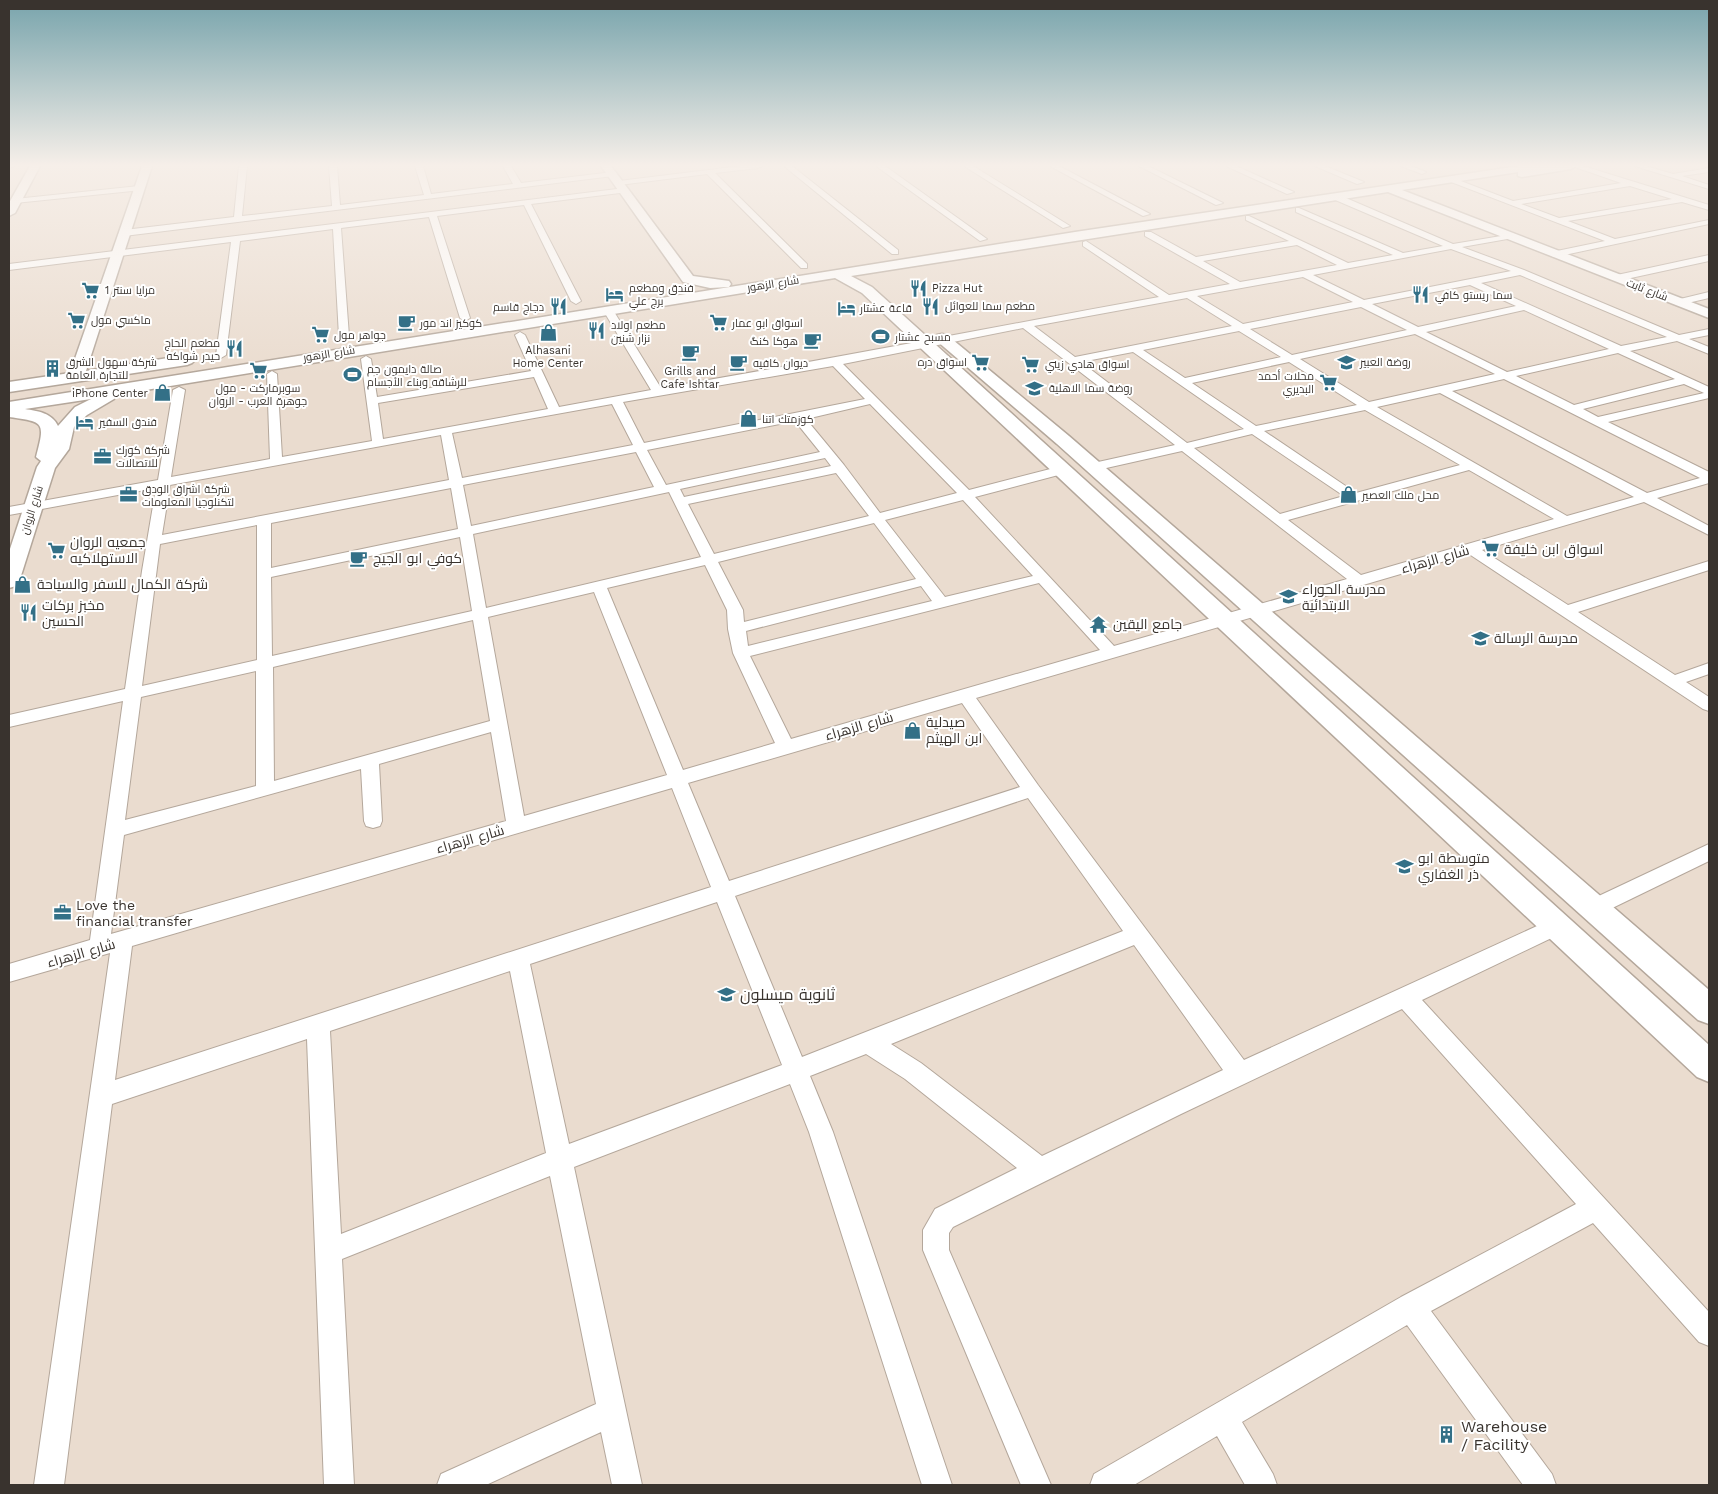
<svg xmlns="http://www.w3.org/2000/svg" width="1718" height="1494" font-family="'Work Sans',Cairo,sans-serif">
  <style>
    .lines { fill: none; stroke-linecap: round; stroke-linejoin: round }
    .street-casing { stroke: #b4a79b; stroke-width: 2 }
    .secondary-casing { stroke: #b4a79b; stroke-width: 3 }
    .street { fill: #fff; fill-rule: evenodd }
    .secondary { fill: #fff; fill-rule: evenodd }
    .labels { text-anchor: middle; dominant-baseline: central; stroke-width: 4; stroke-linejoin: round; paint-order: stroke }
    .far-street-label { font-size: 11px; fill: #39332e; stroke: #fff }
    .far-poi-label { font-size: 11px; fill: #39332e; stroke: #fff; text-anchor: start }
    .poi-label { font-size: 14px; fill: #39332e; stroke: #fff; text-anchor: start }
    .street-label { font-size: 14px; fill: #39332e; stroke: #fff }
    .near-poi-label { font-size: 16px; fill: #39332e; stroke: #fff; text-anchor: start }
  </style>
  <rect width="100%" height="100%" fill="#eadccf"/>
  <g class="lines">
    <defs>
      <g id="street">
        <path d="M 9,166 L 14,166 L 9,168 Z"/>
        <path d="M 239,166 L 247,166 L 242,216 L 332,206 L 329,166 L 337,166 L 340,205 L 424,195 L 415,166 L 423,166 L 431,194 L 513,184 L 503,166 L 511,166 L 521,183 L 613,172 L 617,174 L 613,176 L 124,236 L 120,233 L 124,230 L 234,217 Z"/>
        <path d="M 741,166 L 762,166 L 758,168 L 715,173 L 807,264 L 807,268 L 801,268 L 707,174 L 619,185 L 615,183 L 619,181 Z"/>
        <path d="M 784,166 L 792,166 L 898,250 L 898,254 L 892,254 Z"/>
        <path d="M 876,166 L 885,166 L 987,239 L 980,241 Z"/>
        <path d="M 964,166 L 973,166 L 1070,226 L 1063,228 Z"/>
        <path d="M 1050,166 L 1059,166 L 1150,214 L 1143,216 Z"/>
        <path d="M 1139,166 L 1148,166 L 1223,203 L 1216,205 Z"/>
        <path d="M 1226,166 L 1236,166 L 1294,192 L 1287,194 Z"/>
        <path d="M 1315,166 L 1325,166 L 1364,182 L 1357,184 Z"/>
        <path d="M 1401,166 L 1411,166 L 1426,172 L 1422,174 Z"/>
        <path d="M 1572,166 L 1583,166 L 1709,205 L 1709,210 L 1682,202 L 1568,221 L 1615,239 L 1709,220 L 1709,224 L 1555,257 L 1552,256 L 1552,252 L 1605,241 L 1446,180 L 1453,178 L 1513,201 L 1621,183 ZM 1630,186 L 1672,199 L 1559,218 L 1521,204 Z"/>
        <path d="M 1635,166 L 1646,166 L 1673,174 L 1709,168 L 1709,172 L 1682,176 L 1709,185 L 1709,189 Z"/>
        <path d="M 139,186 L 143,188 L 142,190 L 15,203 L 11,201 L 15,199 Z"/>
        <path d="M 625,188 L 629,190 L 628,192 L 531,204 L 581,301 L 576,304 L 571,301 L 524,205 L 437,216 L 470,318 L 465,321 L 460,318 L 429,217 L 341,228 L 349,336 L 344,339 L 339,336 L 333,229 L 240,241 L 226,355 L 221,358 L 216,355 L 231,242 L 9,270 L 9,264 Z"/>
        <path d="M 1333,195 L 1339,195 L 1453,244 L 1513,234 L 1513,238 L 1462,247 L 1524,270 L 1679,335 L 1709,329 L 1709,335 L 1689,339 L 1709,347 L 1709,354 L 1677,341 L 1630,351 L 1709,387 L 1709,398 L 1608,422 L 1709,472 L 1709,483 L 1657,498 L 1709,526 L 1709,535 L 1644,502 L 1482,550 L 1568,605 L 1709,561 L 1709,570 L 1578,612 L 1675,675 L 1709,663 L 1709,674 L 1686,682 L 1709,697 L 1709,711 L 1703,709 L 1469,554 L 976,698 L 1038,785 L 1244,1060 L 1550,920 L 1557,917 L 1564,920 L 1567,926 L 1564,932 L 1422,1000 L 1709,1312 L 1709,1346 L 1699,1342 L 1593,1223 L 1431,1311 L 1552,1474 L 1556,1485 L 1523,1485 L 1407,1325 L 1242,1422 L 1273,1474 L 1277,1485 L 1245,1485 L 1217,1436 L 1134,1485 L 1090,1485 L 1094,1474 L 1401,1297 L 1576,1204 L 1402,1009 L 1181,1114 L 953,1227 L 949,1233 L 949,1250 L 1051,1485 L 1021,1485 L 923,1250 L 923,1230 L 935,1209 L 1017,1168 L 905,1079 L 866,1054 L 810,1076 L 833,1132 L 952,1485 L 922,1485 L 809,1132 L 790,1084 L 574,1167 L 642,1485 L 612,1485 L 601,1432 L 486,1485 L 437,1485 L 441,1474 L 596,1404 L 550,1176 L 342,1259 L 354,1485 L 324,1485 L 307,1039 L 112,1104 L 64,1485 L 34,1485 L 110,953 L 9,982 L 9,964 L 90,940 L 123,701 L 9,727 L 9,715 L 125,689 L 142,571 L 156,488 L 9,515 L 9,507 L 158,480 L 173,390 L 179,387 L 185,390 L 171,477 L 270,459 L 267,374 L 272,371 L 277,374 L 282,457 L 372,441 L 361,359 L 366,356 L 371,359 L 377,397 L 531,371 L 515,335 L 520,332 L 525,335 L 559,407 L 651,390 L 603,310 L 608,307 L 613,310 L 661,388 C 828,360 993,327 1159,297 L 1083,246 L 1083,242 L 1086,241 L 1169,295 L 1230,284 L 1145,236 L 1145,232 L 1151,232 L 1196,257 L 1289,241 L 1246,220 L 1246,216 L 1249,216 L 1348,263 L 1393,255 L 1296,212 L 1296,208 L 1299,208 L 1403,253 L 1443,246 L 1333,199 ZM 1297,245 L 1337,265 L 1240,282 L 1203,261 ZM 1451,249 L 1511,271 L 1364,300 L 1313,275 ZM 1520,275 L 1667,337 L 1621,346 L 1481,283 ZM 1303,277 L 1353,302 L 1243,324 L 1197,296 ZM 1470,285 L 1516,306 L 1418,327 L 1372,304 ZM 1187,298 L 1232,326 L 1075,357 L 1034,326 ZM 1361,307 L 1407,330 L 1292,355 L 1250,329 ZM 1524,310 L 1609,349 L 1507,372 L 1426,332 ZM 1023,328 L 1175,445 L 1089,464 L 1087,467 L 1089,470 L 1093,471 L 1182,451 L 1347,579 L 1114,646 L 975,497 L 1066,473 L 1068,470 L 1066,467 L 1062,466 L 969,490 L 843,364 ZM 1239,331 L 1281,357 L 1185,378 L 1143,350 ZM 1415,334 L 1495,374 L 1369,402 L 1300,359 ZM 1133,352 L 1244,429 L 1187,443 L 1081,362 ZM 1618,353 L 1675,379 L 1574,405 L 1516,376 ZM 1289,362 L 1357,405 L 1256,426 L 1192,383 ZM 833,366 L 865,399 L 644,443 L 623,402 ZM 534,377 L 548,409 L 383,439 L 378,403 ZM 1504,379 L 1700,478 L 1647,493 L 1452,391 ZM 1684,384 L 1704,393 L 1598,417 L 1583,409 ZM 1440,393 L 1634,497 L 1567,516 L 1377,407 ZM 612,404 L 633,445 L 462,478 L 452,433 ZM 870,404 L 957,493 L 880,513 L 844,465 L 806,419 ZM 1365,410 L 1460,465 L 1356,493 L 1264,431 ZM 795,421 L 820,452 L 666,485 L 647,450 ZM 1252,434 L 1344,496 L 1280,514 L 1194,448 ZM 441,435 L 449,480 L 162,535 L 170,485 ZM 636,452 L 654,487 L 471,526 L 463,485 ZM 825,458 L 831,466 L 684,497 L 680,489 ZM 1469,470 L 1554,519 L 1361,575 L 1288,520 ZM 836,473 L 869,516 L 714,554 L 688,504 ZM 451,488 L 458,529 L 271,568 L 271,523 ZM 669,492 L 701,557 L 486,608 L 473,534 ZM 963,500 L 1033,576 L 945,597 L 885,520 ZM 874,523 L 916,579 L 744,622 L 743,610 L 718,562 ZM 257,525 L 257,660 L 142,686 L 160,544 ZM 460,537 L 472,611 L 272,656 L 271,577 ZM 705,565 L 727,610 L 728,629 L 733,653 L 775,743 L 683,770 L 607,588 ZM 1039,583 L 1100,650 L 791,739 L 750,656 ZM 921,586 L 932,601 L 748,646 L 746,631 ZM 594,592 L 667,775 L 524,816 L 488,617 ZM 473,620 L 490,721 L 274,781 L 273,667 ZM 256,671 L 256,786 L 125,820 L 141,697 ZM 962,703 L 1020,787 L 729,881 L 688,783 ZM 491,732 L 506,821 L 111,934 L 124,835 L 361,769 L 364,821 L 366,826 L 373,828 L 380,826 L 382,821 L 379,764 ZM 672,788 L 711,887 L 115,1080 L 132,946 ZM 1028,798 L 1123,931 L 802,1057 L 735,896 ZM 717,902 L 782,1065 L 569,1144 L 530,964 ZM 1134,945 L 1223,1070 L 1042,1156 L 921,1063 L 891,1044 ZM 510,971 L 546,1153 L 341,1234 L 330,1031 Z"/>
        <path d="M 1709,255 L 1709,261 L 1617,281 L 1612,278 L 1617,275 Z"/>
        <path d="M 1709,292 L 1709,298 L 1679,305 L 1674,302 L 1676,300 Z"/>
        <path d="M 1709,844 L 1709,861 L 1600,914 L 1593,917 L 1586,914 L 1583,908 L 1586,902 Z"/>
      </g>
      <g id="secondary">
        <path d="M 30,166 L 40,166 L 15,213 L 9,216 L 9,203 Z"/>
        <path d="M 142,166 L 152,166 L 86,371 L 187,355 L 192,357 L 195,360 L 192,363 L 187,365 L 9,392 L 9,382 L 70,373 Z"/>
        <path d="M 601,166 L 611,166 L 693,276 L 729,281 L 731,284 L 729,287 L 710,288 L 683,282 Z"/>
        <path d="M 1519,166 L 1576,166 L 1571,169 L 1522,177 L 1518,176 L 1518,172 L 1402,190 L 1709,309 L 1709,318 L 1388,192 L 851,276 L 872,287 L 1709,1045 L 1709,1082 L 1697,1077 L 862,293 L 835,278 L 115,395 L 114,399 L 87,415 L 74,427 L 69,449 L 55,468 L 19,582 L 16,586 L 9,588 L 9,552 L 37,467 L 41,461 L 36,457 C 45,422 45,422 9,417 L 9,402 L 1075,232 ZM 91,399 L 75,407 L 58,426 C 52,413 38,411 25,409 Z"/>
        <path d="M 942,334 L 947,335 L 1069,436 L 1709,990 L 1709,1024 L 1698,1020 L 1057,444 L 937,341 L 935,338 L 937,335 Z"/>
      </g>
    </defs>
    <!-- street casing -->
    <use href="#street" class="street-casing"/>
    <!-- secondary casing -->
    <use href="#secondary" class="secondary-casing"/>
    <!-- street -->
    <use href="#street" class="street"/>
    <!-- secondary -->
    <use href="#secondary" class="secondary"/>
  </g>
  <!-- sky -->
  <linearGradient id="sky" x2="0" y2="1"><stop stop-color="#78a4ac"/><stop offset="0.44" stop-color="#f6efe9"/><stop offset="1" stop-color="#f6efe9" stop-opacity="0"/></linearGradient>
  <rect width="1718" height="375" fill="url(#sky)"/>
  <!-- icons -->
  <defs>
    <symbol id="restaurant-bare" viewBox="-9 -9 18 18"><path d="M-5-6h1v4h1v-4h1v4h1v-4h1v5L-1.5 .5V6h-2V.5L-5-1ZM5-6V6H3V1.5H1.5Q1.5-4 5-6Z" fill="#337087" stroke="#fff" stroke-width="2.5" paint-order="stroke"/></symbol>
    <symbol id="supermarket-bare" viewBox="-9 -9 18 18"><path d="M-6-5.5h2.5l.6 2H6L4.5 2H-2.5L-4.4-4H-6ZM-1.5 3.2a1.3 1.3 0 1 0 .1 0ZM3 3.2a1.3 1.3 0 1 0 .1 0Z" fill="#337087" stroke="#fff" stroke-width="2.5" paint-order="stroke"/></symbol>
    <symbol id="hotel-bare" viewBox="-9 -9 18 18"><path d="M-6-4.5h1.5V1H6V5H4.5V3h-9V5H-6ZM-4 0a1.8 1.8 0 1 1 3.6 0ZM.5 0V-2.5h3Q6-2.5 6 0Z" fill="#337087" stroke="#fff" stroke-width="2.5" paint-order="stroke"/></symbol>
    <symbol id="cafe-bare" viewBox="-9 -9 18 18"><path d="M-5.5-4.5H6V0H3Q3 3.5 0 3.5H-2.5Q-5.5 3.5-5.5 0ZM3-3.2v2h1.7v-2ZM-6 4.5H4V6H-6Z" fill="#337087" stroke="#fff" stroke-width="2.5" paint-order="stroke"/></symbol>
    <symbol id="shop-bare" viewBox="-9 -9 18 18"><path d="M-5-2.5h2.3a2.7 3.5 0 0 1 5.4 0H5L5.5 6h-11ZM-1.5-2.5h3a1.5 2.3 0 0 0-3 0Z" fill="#337087" stroke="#fff" stroke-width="2.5" paint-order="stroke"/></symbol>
    <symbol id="stadium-bare" viewBox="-9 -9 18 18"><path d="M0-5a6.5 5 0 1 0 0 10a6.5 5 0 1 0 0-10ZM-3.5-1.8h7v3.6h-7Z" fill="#337087" stroke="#fff" stroke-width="2.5" paint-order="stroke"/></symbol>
    <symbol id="school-bare" viewBox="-9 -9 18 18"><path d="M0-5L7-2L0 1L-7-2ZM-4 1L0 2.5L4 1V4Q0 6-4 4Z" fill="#337087" stroke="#fff" stroke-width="2.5" paint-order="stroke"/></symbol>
    <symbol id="building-bare" viewBox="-9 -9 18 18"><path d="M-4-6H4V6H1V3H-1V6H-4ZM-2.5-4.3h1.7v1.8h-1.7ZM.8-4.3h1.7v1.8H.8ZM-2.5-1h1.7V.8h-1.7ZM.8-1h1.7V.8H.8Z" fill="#337087" stroke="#fff" stroke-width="2.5" paint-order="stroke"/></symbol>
    <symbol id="office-bare" viewBox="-9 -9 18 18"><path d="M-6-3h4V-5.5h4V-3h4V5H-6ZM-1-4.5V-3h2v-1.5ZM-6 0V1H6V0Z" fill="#337087" stroke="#fff" stroke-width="2.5" paint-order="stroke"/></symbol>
    <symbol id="temple-bare" viewBox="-9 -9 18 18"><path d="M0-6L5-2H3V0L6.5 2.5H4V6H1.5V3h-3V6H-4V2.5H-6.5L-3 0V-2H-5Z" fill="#337087" stroke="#fff" stroke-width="2.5" paint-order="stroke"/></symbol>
  </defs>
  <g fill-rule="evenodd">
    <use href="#restaurant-bare" x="906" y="276" width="25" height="25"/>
    <use href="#supermarket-bare" x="78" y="278" width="25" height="25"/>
    <use href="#hotel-bare" x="602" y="282" width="25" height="25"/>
    <use href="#restaurant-bare" x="1408" y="282" width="25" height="25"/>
    <use href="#restaurant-bare" x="918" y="294" width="25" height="25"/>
    <use href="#restaurant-bare" x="546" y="294" width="25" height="25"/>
    <use href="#hotel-bare" x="834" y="296" width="25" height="25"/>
    <use href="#supermarket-bare" x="64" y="308" width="25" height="25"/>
    <use href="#cafe-bare" x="394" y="310" width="25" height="25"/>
    <use href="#supermarket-bare" x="706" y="310" width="25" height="25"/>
    <use href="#restaurant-bare" x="584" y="318" width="25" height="25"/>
    <use href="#shop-bare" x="536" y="320" width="25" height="25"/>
    <use href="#supermarket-bare" x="308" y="322" width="25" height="25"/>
    <use href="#stadium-bare" x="868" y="324" width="25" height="25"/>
    <use href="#cafe-bare" x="800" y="328" width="25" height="25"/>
    <use href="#restaurant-bare" x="222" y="336" width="25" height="25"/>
    <use href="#cafe-bare" x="678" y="340" width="25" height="25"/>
    <use href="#supermarket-bare" x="968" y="350" width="25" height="25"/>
    <use href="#school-bare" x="1334" y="350" width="25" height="25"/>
    <use href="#cafe-bare" x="726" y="350" width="25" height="25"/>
    <use href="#supermarket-bare" x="1018" y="352" width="25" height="25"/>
    <use href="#building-bare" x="40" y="356" width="25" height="25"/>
    <use href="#supermarket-bare" x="246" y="358" width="25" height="25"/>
    <use href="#stadium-bare" x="340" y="362" width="25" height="25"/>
    <use href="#supermarket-bare" x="1316" y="370" width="25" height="25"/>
    <use href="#school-bare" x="1022" y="376" width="25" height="25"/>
    <use href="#shop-bare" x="150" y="380" width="25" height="25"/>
    <use href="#shop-bare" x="736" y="406" width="25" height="25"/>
    <use href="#hotel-bare" x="72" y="410" width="25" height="25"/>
    <use href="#office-bare" x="90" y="444" width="25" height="25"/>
    <use href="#office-bare" x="116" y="482" width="25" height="25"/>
    <use href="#shop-bare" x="1336" y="482" width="25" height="25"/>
    <use href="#supermarket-bare" x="1478" y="536" width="25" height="25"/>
    <use href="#supermarket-bare" x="44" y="538" width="25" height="25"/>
    <use href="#cafe-bare" x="346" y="546" width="25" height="25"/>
    <use href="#shop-bare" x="10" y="572" width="25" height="25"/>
    <use href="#school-bare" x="1276" y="584" width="25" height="25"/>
    <use href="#restaurant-bare" x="16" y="600" width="25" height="25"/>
    <use href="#temple-bare" x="1086" y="612" width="25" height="25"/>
    <use href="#school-bare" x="1468" y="626" width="25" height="25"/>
    <use href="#shop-bare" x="900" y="718" width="25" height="25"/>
    <use href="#school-bare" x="1392" y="854" width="25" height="25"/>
    <use href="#office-bare" x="50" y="900" width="25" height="25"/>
    <use href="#school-bare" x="714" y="982" width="25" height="25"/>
    <use href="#building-bare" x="1434" y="1422" width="25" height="25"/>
  </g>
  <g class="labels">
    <!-- far-street labels -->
    <g class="far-street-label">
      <text transform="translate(773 284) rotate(-9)">شارع الزهور</text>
      <text transform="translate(1647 290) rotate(21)">شارع ثابت</text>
      <text transform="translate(329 354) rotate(-9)">شارع الزهور</text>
      <text transform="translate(32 510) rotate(-72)">شارع الروان</text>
    </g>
    <!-- far-poi labels -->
    <g class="far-poi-label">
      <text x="629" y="288">فندق ومطعم<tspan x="629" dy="13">برج علي</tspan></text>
      <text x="932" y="288">Pizza Hut</text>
      <text x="105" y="290">مرايا سنتر 1</text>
      <text x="1435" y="295">سما ريستو كافي</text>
      <text x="945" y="306">مطعم سما للعوائل</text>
      <text x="544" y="307" text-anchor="end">دجاج قاسم</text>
      <text x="860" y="308">قاعة عشتار</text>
      <text x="91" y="320">ماكسي مول</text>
      <text x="420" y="323">كوكيز اند مور</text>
      <text x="732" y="323">اسواق ابو عمار</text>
      <text x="611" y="325">مطعم اولاد<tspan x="611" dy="13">نزار شنين</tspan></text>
      <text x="334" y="335">جواهر مول</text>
      <text x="895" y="337">مسبح عشتار</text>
      <text x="798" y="341" text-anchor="end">هوكا كنگ</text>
      <text x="220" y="343" text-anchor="end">مطعم الحاج<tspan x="220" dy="13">حيدر شواكه</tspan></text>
      <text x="548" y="350" text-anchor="middle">Alhasani<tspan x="548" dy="13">Home Center</tspan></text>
      <text x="66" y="362">شركة سهول الشرق<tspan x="66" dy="13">للتجارة العامة</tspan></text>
      <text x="967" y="362" text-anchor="end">اسواق دره</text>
      <text x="1360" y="362">روضة العبير</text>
      <text x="753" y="363">ديوان كافيه</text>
      <text x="1045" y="364">اسواق هادي زيني</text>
      <text x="367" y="369">صالة دايمون جم<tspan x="367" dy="13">للرشاقه وبناء الأجسام</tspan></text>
      <text x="690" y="371" text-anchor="middle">Grills and<tspan x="690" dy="13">Cafe Ishtar</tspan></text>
      <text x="1314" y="376" text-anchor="end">محلات أحمد<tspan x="1314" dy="13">البديري</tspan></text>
      <text x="258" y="388" text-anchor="middle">سوبرماركت - مول<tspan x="258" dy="13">جوهرة العرب - الروان</tspan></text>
      <text x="1049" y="388">روضة سما الاهلية</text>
      <text x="148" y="393" text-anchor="end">iPhone Center</text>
      <text x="762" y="419">كوزمتك اتنا</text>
      <text x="99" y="422">فندق السفير</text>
      <text x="116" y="450">شركة كورك<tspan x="116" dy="13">للاتصالات</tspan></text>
      <text x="142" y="489">شركة اشراق الودق<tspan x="142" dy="13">لتكنلوجيا المعلومات</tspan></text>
      <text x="1362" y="495">محل ملك العصير</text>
    </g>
    <!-- poi labels -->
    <g class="poi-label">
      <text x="70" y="542">جمعيه الروان<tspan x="70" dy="16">الاستهلاكيه</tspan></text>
      <text x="1504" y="549">اسواق ابن خليفة</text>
      <text x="373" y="558">كوفي ابو الجيج</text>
      <text x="37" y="584">شركة الكمال للسفر والسياحة</text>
      <text x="1302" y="589">مدرسة الحوراء<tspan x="1302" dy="16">الابتدائية</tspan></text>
      <text x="42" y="605">مخبز بركات<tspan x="42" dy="16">الحسين</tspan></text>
      <text x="1113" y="624">جامع اليقين</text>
      <text x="1494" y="638">مدرسة الرسالة</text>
      <text x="926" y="722">صيدلية<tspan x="926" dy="16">ابن الهيثم</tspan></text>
      <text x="1418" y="858">متوسطة ابو<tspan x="1418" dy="16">ذر الغفاري</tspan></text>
      <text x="76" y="905">Love the<tspan x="76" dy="16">financial transfer</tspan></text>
    </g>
    <!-- street labels -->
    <g class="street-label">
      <text transform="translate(1435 559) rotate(-16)">شارع الزهراء</text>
      <text transform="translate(859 726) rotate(-16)">شارع الزهراء</text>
      <text transform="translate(470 839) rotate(-16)">شارع الزهراء</text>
      <text transform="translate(81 953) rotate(-16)">شارع الزهراء</text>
    </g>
    <!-- near-poi labels -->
    <g class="near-poi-label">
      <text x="740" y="994">ثانوية ميسلون</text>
      <text x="1461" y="1426">Warehouse<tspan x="1461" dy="18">/ Facility</tspan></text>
    </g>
  </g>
  <!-- border -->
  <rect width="1718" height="1494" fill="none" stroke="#39332e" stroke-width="20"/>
</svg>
